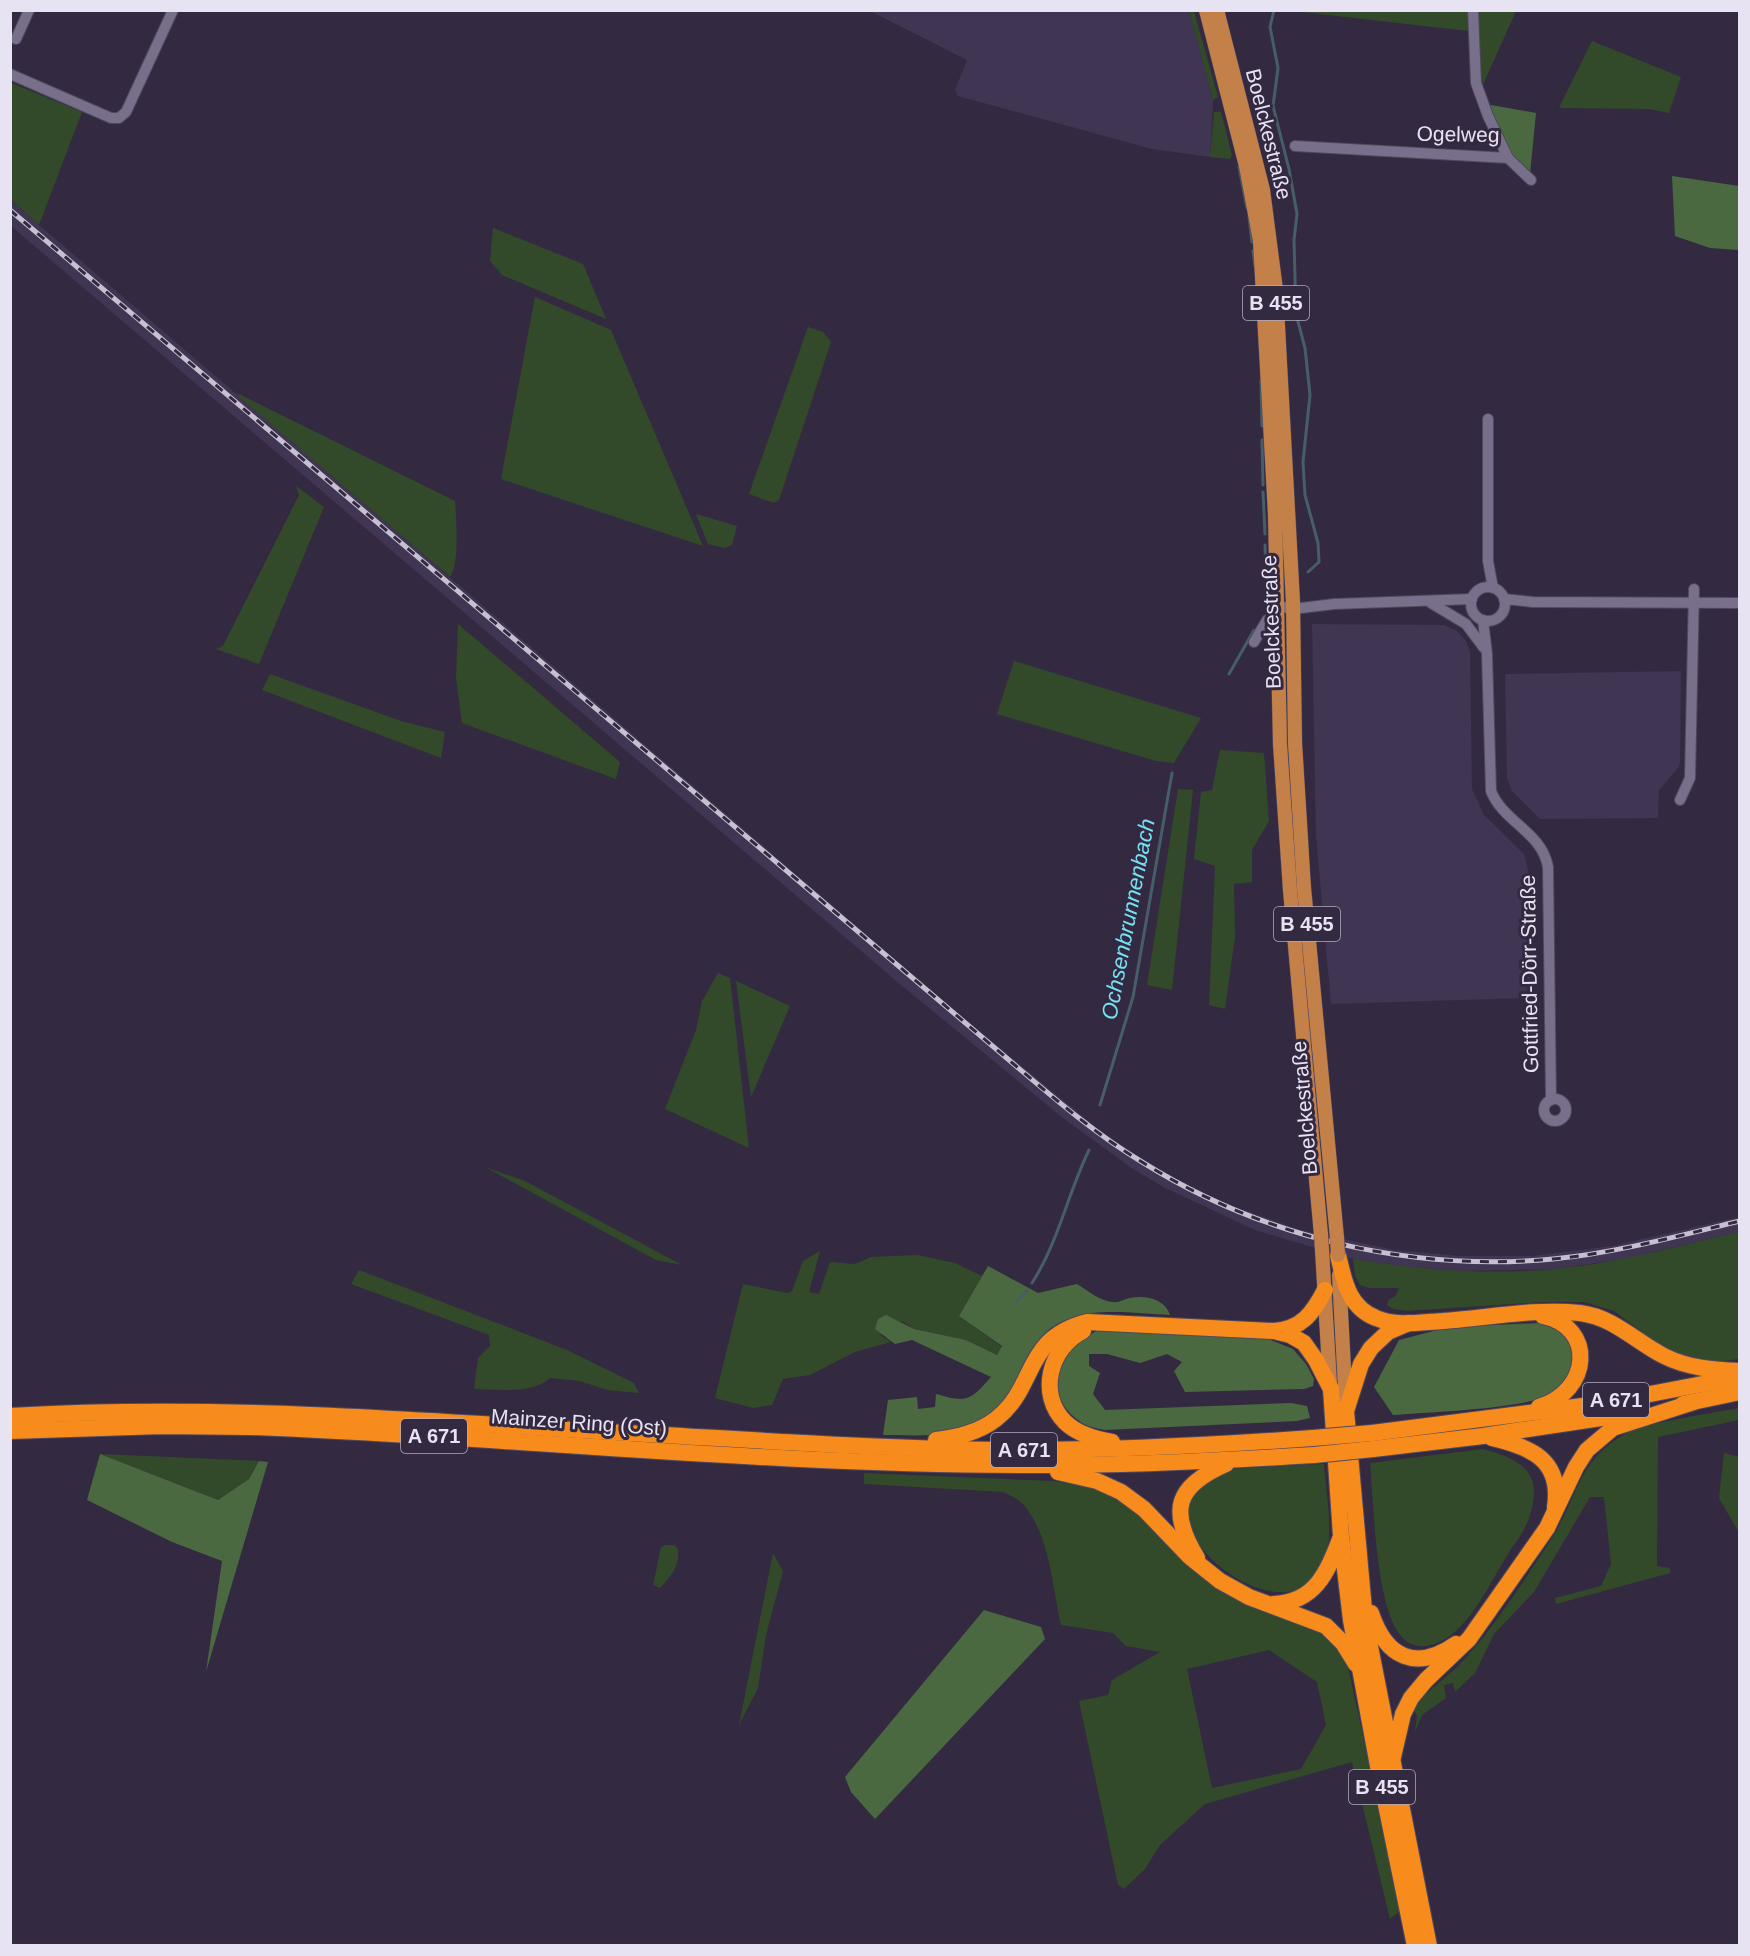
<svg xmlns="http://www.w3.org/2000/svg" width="1750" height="1956" font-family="Arial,sans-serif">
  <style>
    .built { fill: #403552 }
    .green { fill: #324a29; fill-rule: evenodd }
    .forest { fill: #4b6940 }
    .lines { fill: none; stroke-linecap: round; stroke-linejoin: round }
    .stream { stroke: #465e68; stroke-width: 3 }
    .minor-casing { stroke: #50485d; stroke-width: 12 }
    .major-casing { stroke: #50485d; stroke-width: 15 }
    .highway-casing { stroke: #50485d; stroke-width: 18 }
    .minor { stroke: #786f8a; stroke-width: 10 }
    .major { stroke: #c48049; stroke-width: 14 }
    .highway { stroke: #f78c1d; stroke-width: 16 }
    .rail-casing { stroke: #c6c0d1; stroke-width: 5 }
    .rail { stroke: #332a41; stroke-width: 3; stroke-dasharray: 9; stroke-linecap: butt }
    .major-bridge-casing { stroke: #50485d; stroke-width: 15; stroke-linecap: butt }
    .highway-bridge-casing { stroke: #50485d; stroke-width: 18; stroke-linecap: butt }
    .major-bridge { stroke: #c48049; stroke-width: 14 }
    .highway-bridge { stroke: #f78c1d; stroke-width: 16 }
    .labels { text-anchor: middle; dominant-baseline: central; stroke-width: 6; stroke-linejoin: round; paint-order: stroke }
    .shield { fill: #332a41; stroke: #b2acbe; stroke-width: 1.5 }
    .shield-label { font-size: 20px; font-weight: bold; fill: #e8e3f3 }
    .street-label { font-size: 21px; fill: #e8e3f3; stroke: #332a41 }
    .water-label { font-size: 22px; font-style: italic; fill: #76e1f4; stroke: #332a41 }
  </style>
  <rect width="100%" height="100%" fill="#332a41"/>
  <!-- built -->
  <g class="built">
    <path d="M 870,11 L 1189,11 L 1213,100 L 1210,157 L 1152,149 L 958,96 L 955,90 L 967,60 Z"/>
    <path d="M 10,200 L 967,1021 L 1104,1134 L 1169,1176 L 1229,1205 L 1301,1230 L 1395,1250 L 1460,1256 L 1532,1256 L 1612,1246 L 1739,1217 L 1739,1232 L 1624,1259 L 1556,1269 L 1460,1271 L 1394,1266 L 1353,1259 L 1255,1230 L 1165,1188 L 1133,1169 L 1063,1118 L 901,985 L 11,226 Z"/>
    <path d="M 1312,624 L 1444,625 L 1457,631 L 1466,641 L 1470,652 L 1472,789 L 1484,815 L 1524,854 L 1528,870 L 1530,998 L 1331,1004 L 1316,836 Z"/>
    <path d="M 1681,671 L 1680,762 L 1678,768 L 1659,790 L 1658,818 L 1540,819 L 1512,791 L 1507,779 L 1505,674 Z"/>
  </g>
  <!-- green -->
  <g class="green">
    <path d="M 1189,11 L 1194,11 L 1218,97 L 1213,100 Z"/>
    <path d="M 1293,11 L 1468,11 L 1468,31 Z"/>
    <path d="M 1477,11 L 1516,11 L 1481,89 Z"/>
    <path d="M 1592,41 L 1681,77 L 1669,113 L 1649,109 L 1559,108 Z"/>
    <path d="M 11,83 L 82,112 L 39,225 L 11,200 Z"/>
    <path d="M 1214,112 L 1221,112 L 1232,155 L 1230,159 L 1210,157 Z"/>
    <path d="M 493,228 L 583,264 L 606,319 L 502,275 L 490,261 Z"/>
    <path d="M 535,297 L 611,330 L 703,546 L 501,479 Z"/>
    <path d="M 808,327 L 823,332 L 831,342 L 779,500 L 774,503 L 749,494 Z"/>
    <path d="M 239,394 L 455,501 C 456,519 460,563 450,577 L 237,395 Z"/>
    <path d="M 296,486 L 324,507 L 259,664 L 216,649 L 223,646 L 299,495 Z"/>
    <path d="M 696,514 L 737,526 L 732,545 L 725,548 L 708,544 Z"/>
    <path d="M 458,624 L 620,762 L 616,779 L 462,723 L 456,678 Z"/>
    <path d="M 1014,661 L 1201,718 L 1174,763 L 1156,761 L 997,714 Z"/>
    <path d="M 270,674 L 401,721 L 445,732 L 441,758 L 262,690 Z"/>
    <path d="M 1220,750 L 1264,753 L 1269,821 L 1252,850 L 1252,882 L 1234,884 L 1235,937 L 1225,1009 L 1209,1005 L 1215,866 L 1194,859 L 1201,792 L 1212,790 Z"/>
    <path d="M 1178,789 L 1193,790 L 1172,990 L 1147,985 Z"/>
    <path d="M 718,973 L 730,978 L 749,1148 L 665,1109 L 696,1030 L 702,1001 Z"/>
    <path d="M 736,981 L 790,1006 L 751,1097 Z"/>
    <path d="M 485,1167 L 525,1181 L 682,1265 L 656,1260 Z"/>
    <path d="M 1739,1232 L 1739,1359 L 1716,1362 L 1686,1357 L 1657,1343 L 1614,1311 L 1584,1302 L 1541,1302 L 1408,1311 L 1393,1309 L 1387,1305 L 1389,1299 L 1395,1297 L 1399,1288 L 1369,1288 L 1360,1285 L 1355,1276 L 1353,1259 C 1420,1270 1488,1275 1555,1269 C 1617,1263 1679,1246 1739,1232 Z"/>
    <path d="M 820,1251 L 809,1292 L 819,1294 L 830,1262 L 855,1264 L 871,1257 L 917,1255 L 955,1263 L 982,1276 L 959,1316 L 1002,1347 L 997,1355 L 966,1340 L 914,1329 L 902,1321 L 880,1335 L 891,1342 L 855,1352 L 810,1375 L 783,1379 L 772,1405 L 753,1408 L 715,1398 L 743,1284 L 787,1293 L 792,1291 L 803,1261 Z"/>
    <path d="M 359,1270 L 567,1350 L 634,1383 L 639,1393 L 607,1390 L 580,1381 L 550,1378 C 532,1395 497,1389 474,1389 L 478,1358 L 490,1346 L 489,1335 L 351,1284 Z"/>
    <path d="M 1739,1408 L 1739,1420 L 1658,1437 L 1657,1566 L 1670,1568 L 1670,1573 L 1556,1604 L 1555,1598 L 1601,1586 L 1611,1564 L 1604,1497 L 1590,1497 L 1534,1592 L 1494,1634 L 1475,1673 L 1455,1692 L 1453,1683 L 1444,1685 L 1446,1698 L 1422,1715 L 1415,1732 L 1417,1716 L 1414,1710 L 1417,1702 C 1434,1686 1455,1671 1470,1653 C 1500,1618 1525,1579 1550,1541 C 1577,1501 1576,1464 1620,1437 C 1642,1422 1710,1414 1739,1408 Z"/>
    <path d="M 1483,1449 C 1504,1455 1534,1463 1534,1492 C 1534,1500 1531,1515 1527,1523 C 1523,1534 1514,1544 1508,1554 C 1493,1578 1478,1610 1457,1630 C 1442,1644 1417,1655 1401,1636 C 1375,1605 1374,1504 1370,1463 Z"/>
    <path d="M 1724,1453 L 1739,1457 L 1739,1533 L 1719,1498 Z"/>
    <path d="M 100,1454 L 259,1461 L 249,1479 L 218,1500 Z"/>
    <path d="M 1324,1464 C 1326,1492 1334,1534 1325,1560 C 1301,1634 1186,1565 1187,1511 C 1187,1504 1191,1496 1192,1489 L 1225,1469 Z"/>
    <path d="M 864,1473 L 1053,1481 L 1087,1486 L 1137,1507 L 1183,1556 L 1320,1625 L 1345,1653 L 1401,1910 L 1390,1919 L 1352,1762 L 1205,1804 L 1160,1845 L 1145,1869 L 1124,1889 L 1118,1885 L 1079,1701 L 1108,1695 L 1112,1680 L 1160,1652 L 1126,1646 L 1113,1633 L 1061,1625 C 1052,1586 1050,1535 1023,1504 C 1018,1499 1010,1495 1003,1492 L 864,1484 ZM 1269,1650 L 1317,1682 L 1326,1725 L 1301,1769 L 1212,1788 L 1187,1669 Z"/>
    <path d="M 666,1545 L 674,1545 L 678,1549 C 680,1566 671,1576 660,1588 L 653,1585 L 654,1581 L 661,1547 Z"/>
    <path d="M 773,1553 L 783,1571 L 766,1635 L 758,1688 L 739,1725 Z"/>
  </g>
  <!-- forest -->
  <g class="forest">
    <path d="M 1491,105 L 1536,113 L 1530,174 L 1509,151 L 1489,109 Z"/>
    <path d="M 1672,176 L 1739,186 L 1739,250 L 1710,248 L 1675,236 Z"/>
    <path d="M 988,1266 L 1038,1293 L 1077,1284 C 1087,1290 1100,1301 1112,1302 C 1120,1303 1123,1299 1130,1298 C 1146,1295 1165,1299 1170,1315 C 1140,1314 1103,1308 1074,1317 C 1016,1334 1026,1395 982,1421 C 953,1439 915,1435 883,1435 L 888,1400 L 917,1397 L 918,1409 L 935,1407 L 936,1394 C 967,1403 970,1401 991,1377 L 912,1340 L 895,1344 L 875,1329 L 878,1319 L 886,1315 L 914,1329 L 966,1340 L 997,1355 L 1002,1346 L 959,1316 Z"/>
    <path d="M 1540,1323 L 1569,1335 L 1576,1369 C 1569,1376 1562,1387 1554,1393 C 1529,1409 1426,1412 1393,1415 L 1374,1387 L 1399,1340 L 1449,1327 Z"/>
    <path d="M 1099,1330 L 1266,1338 L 1293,1349 L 1306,1364 L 1314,1379 L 1313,1386 L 1304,1389 L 1185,1392 L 1174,1371 L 1182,1362 L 1167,1354 L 1140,1363 L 1107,1354 L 1089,1354 L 1089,1366 L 1100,1373 L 1093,1394 L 1105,1410 L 1291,1403 L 1307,1406 L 1310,1418 L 1297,1421 L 1104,1430 C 1097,1428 1088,1427 1082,1423 C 1038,1394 1058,1348 1099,1330 Z"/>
    <path d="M 100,1454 L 218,1500 L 249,1479 L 259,1461 L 268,1462 L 206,1672 L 222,1561 L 172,1542 L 87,1500 Z"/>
    <path d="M 984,1610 L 1041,1627 L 1045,1639 L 875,1819 L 851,1792 L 845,1777 Z"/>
  </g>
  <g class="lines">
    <!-- stream -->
    <g class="stream">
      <path d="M 1274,10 L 1270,27 L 1278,68 L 1273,106 L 1289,169 L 1297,214 L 1294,240 L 1296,314 L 1305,348 L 1310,395 L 1303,462 L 1305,495 L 1318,543 L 1319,562 L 1308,572"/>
      <path d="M 1239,167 L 1247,208"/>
      <path d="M 1249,217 L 1252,242"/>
      <path d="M 1253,251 L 1255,266"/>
      <path d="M 1261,380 L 1262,426"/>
      <path d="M 1262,440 L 1263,485"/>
      <path d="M 1263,492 L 1265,534"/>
      <path d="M 1265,545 L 1266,581"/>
      <path d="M 1229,674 L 1254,630"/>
      <path d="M 1100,1105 L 1133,997 L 1172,773"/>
      <path d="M 1032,1283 C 1058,1243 1068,1193 1089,1150"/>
      <path d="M 1016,1302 L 1027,1291"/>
    </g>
    <defs>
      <g id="minor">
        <path d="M 16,39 L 29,10"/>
        <path d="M 10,74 L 111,118 L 119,118 L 126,112 L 173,10"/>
        <path d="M 1295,146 L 1508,158 L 1488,116 L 1476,83 L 1473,10"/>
        <path d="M 1508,158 L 1531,180"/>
        <path d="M 1488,419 L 1488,561 L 1493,588"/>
        <circle cx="1488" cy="604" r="17"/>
        <path d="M 1504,599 L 1533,602 L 1740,603"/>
        <path d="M 1431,603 L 1466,624 L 1484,648"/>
        <path d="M 1278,606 L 1293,609 L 1334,604 L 1472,599"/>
        <path d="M 1483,620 L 1487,654 L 1491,791 C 1503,822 1542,832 1548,867 L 1551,1100"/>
        <path d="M 1254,642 L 1267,620 L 1278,617"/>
        <path d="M 1680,800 L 1690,778 L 1694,589"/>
        <circle cx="1555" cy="1110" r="11"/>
      </g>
      <g id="major">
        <path d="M 1206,10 L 1246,166 L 1260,241 L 1275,514 L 1280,744 L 1290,890 L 1321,1235"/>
        <path d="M 1217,10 L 1263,190 L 1276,290 L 1293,602 L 1295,743 L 1304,888 L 1337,1238"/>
        <path d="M 1322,1250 L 1330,1384"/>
        <path d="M 1339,1275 L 1346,1406"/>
      </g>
      <g id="highway">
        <path d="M 1338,1255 C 1344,1280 1348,1307 1376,1318 C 1397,1327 1421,1322 1443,1321 C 1487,1318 1536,1308 1580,1313 C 1613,1317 1635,1341 1664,1356 C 1688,1368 1713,1370 1740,1371"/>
        <path d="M 1409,1323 L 1388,1332 L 1371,1348 L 1361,1364 L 1346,1411 L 1365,1621 L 1429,1946"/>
        <path d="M 1083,1331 C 1050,1347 1037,1394 1065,1422 C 1077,1434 1095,1439 1112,1442"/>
        <path d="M 1274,1331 C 1302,1329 1313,1313 1325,1290"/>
        <path d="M 1683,1404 L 1740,1392"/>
        <path d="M 1539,1407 C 1591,1391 1596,1327 1543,1316"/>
        <path d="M 10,1416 C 223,1403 434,1422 645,1434 C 771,1441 898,1450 1025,1450 C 1121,1450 1217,1445 1313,1438"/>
        <path d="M 10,1431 L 162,1426 L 251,1427 C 509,1437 767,1465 1025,1465 C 1122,1466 1218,1461 1314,1455"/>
        <path d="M 1372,1433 L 1598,1404 L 1739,1377"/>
        <path d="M 1492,1438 C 1531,1447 1562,1460 1555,1507"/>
        <path d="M 936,1440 C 957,1437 978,1433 996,1419 C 1038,1386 1022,1339 1087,1322 L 1274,1331 L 1290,1335 L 1304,1343 L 1316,1360 L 1331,1389 L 1341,1536 L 1351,1620 L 1378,1766 L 1415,1946"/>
        <path d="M 1373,1449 L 1483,1436 L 1634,1413"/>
        <path d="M 1058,1472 L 1097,1481 L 1121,1492 L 1144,1509 L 1190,1557 L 1220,1581 L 1249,1597 L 1326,1626 L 1343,1643 L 1356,1664"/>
        <path d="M 1197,1558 C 1168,1510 1176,1486 1226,1464"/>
        <path d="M 1274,1604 C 1315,1602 1327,1573 1340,1539"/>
        <path d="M 1371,1613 C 1386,1658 1416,1672 1456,1644"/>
        <path d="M 1393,1757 L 1403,1714 L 1411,1698 L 1426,1680 L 1469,1639 L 1547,1528 L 1576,1467 L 1587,1450 L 1613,1428 L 1694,1402"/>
      </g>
    </defs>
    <!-- minor casing -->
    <use href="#minor" class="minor-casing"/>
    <!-- major casing -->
    <use href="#major" class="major-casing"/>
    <!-- highway casing -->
    <use href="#highway" class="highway-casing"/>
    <!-- minor -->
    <use href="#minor" class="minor"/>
    <!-- major -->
    <use href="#major" class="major"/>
    <!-- highway -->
    <use href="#highway" class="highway"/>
    <defs>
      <path id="rail" d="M 10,210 L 1016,1066 C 1056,1100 1097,1135 1142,1162 C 1264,1238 1410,1272 1553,1259 C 1616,1253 1678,1236 1740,1221"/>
    </defs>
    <!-- rail casing -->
    <use href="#rail" class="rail-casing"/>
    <!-- rail -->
    <use href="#rail" class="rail"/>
    <defs>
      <g id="major-bridge">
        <path d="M 1321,1235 L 1322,1250"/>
        <path d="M 1337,1238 L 1338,1255"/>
      </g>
      <g id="highway-bridge">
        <path d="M 1313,1438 L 1372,1433"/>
        <path d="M 1314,1455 L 1373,1449"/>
      </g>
    </defs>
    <!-- major-bridge casing -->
    <use href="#major-bridge" class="major-bridge-casing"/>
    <!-- highway-bridge casing -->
    <use href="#highway-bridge" class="highway-bridge-casing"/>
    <!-- major-bridge -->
    <use href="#major-bridge" class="major-bridge"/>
    <!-- highway-bridge -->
    <use href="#highway-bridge" class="highway-bridge"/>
  </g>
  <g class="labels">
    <!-- shield labels -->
    <g class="shield">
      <rect x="1243" y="286" width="66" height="34" rx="4.5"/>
      <rect x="1274" y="907" width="66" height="34" rx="4.5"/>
      <rect x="1583" y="1383" width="66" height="34" rx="4.5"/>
      <rect x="401" y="1419" width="66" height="34" rx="4.5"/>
      <rect x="991" y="1433" width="66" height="34" rx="4.5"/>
      <rect x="1349" y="1770" width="66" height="34" rx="4.5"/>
    </g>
    <g class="shield-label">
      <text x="1276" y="303">B 455</text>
      <text x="1307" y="924">B 455</text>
      <text x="1616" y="1400">A 671</text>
      <text x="434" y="1436">A 671</text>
      <text x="1024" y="1450">A 671</text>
      <text x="1382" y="1787">B 455</text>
    </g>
    <!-- street labels -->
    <g class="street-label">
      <text transform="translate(1269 134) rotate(76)">Boelckestraße</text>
      <text transform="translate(1458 134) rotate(1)">Ogelweg</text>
      <text transform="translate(1271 622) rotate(-92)">Boelckestraße</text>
      <text transform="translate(1529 974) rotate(-91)">Gottfried-Dörr-Straße</text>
      <text transform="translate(1304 1108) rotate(-95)">Boelckestraße</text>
      <text transform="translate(579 1422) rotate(4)">Mainzer Ring (Ost)</text>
    </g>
    <!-- water labels -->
    <g class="water-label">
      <text transform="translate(1128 919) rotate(-79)">Ochsenbrunnenbach</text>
    </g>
  </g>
  <!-- border -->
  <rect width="1750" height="1956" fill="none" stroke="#e8e3f3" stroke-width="24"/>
</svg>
